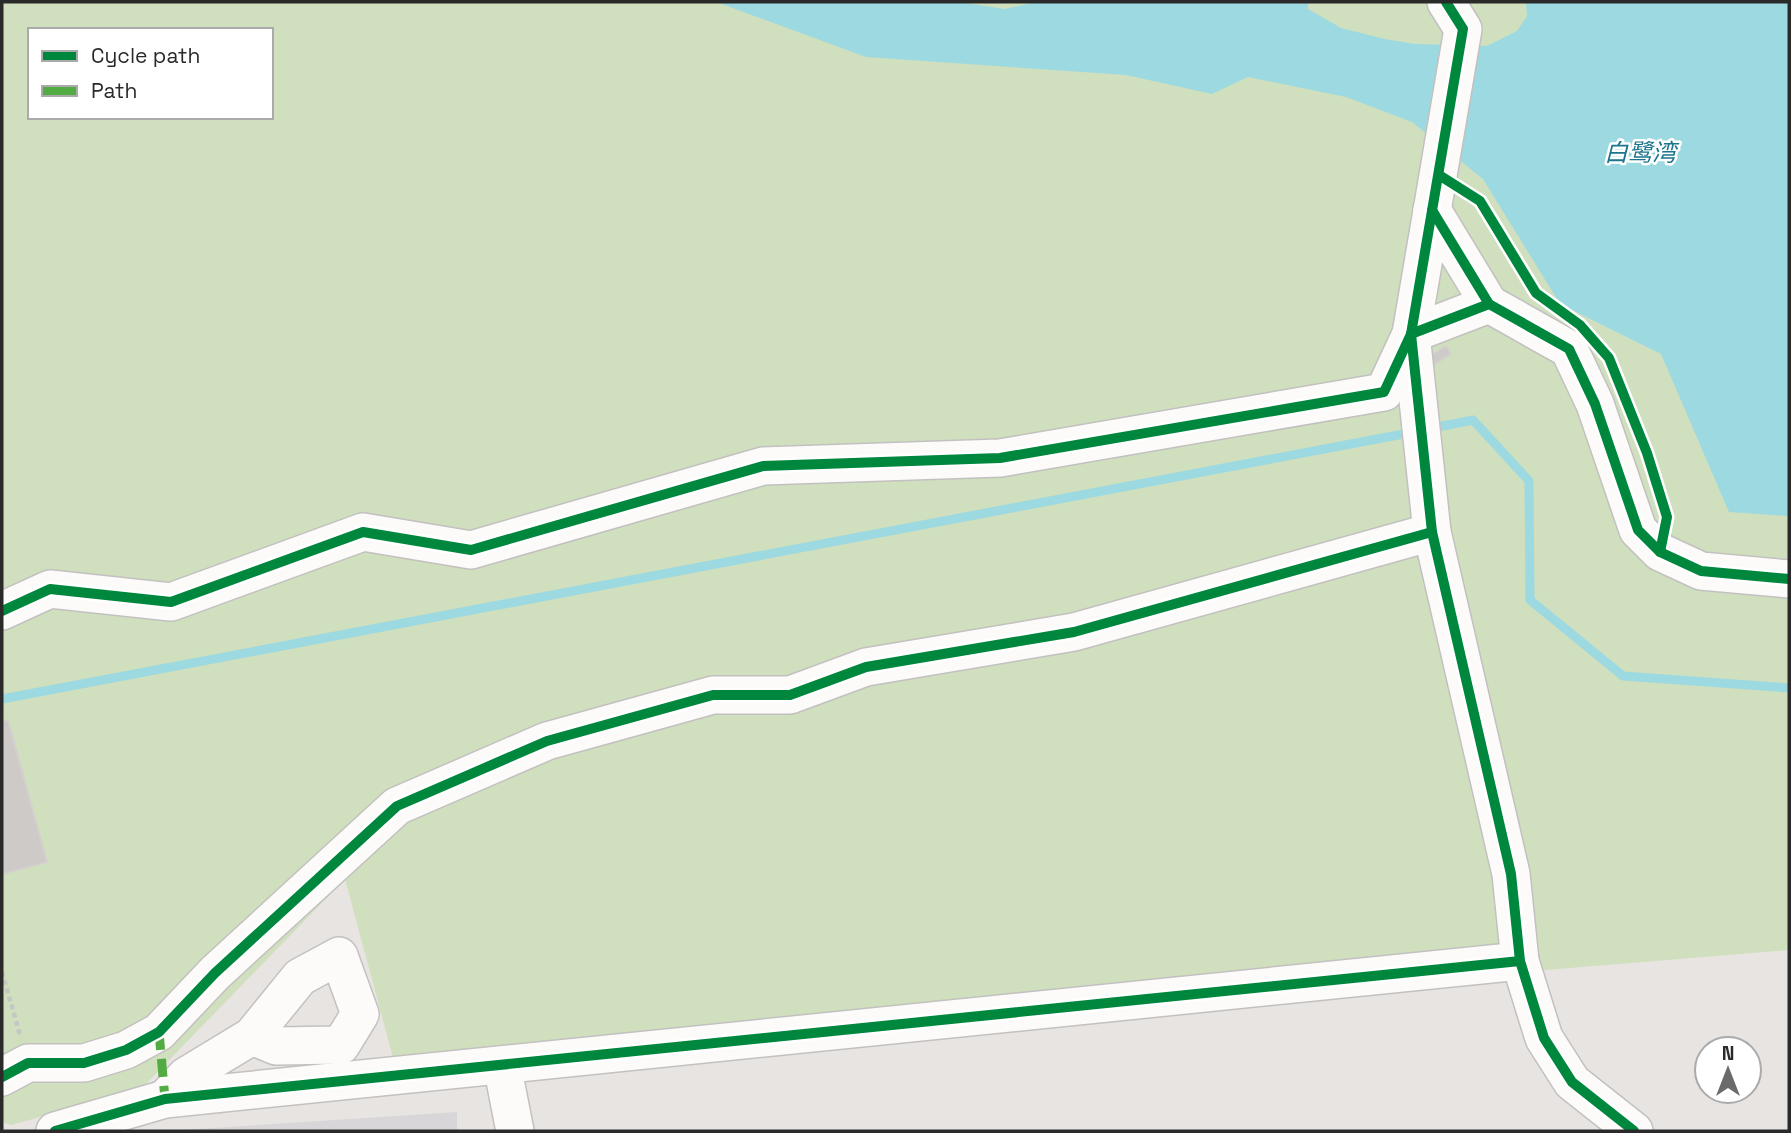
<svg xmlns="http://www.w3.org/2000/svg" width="1791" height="1133" font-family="'Space Grotesk','Noto Sans SC',sans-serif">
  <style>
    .industrial { fill: #d8d6d8 }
    .green { fill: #d0dfbe; fill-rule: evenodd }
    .water { fill: #9dd9e1 }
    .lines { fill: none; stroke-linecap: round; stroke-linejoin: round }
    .stream { stroke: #9dd9e1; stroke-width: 9 }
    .building { fill: #cdcac8; stroke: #d3d0cd; stroke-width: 2 }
    .minor-casing { stroke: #c2c1c0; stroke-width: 40 }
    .path { stroke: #c6c6c5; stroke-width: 4.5; stroke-dasharray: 5 3.5; stroke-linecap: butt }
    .minor { stroke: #fcfbfa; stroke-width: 37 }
    .quiet { stroke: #53ab44; stroke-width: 9; stroke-dasharray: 18 9; stroke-linecap: butt }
    .cycleway-casing { stroke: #fff; stroke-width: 15 }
    .cycleway { stroke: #00873e; stroke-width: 10 }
    .labels { text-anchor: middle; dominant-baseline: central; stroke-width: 5; stroke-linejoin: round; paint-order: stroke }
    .water-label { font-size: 24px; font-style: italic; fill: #1c758c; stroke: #fff }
  </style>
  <rect width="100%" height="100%" fill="#e8e4e1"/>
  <!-- industrial -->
  <path class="industrial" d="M 457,1112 L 457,1131 L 167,1131 Z"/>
  <!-- green -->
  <path class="green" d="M 2,2 L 1789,2 L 1789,950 L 395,1065 L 345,879 L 141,1089 L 11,1125 L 2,1122 ZM 30,30 L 271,30 L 271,117 L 30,117 Z"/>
  <!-- water -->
  <path class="water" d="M 716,2 L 960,2 L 1004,9 L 1037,2 L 1308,2 L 1308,9 L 1341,28 L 1385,39 L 1415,44 L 1487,46 L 1517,31 L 1527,16 L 1526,2 L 1789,2 L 1789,516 L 1729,512 L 1661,354 L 1560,304 L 1483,179 L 1412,122 L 1346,97 L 1248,77 L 1212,94 L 1126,75 L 866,57 Z"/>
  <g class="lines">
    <!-- stream -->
    <g class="stream">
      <path d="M 1428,429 L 1473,420 L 1529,481 L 1530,600 L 1623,676 L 1789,688"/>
      <path d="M 2,699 L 1414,432"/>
    </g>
  </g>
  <!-- building -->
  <g class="building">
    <path d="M 1446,346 L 1451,354 L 1430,367 L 1425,359 Z"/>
    <path d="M 8,720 L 47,862 L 2,874 L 2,722 Z"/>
  </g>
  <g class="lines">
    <defs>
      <g id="minor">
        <path d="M 1432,210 L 1489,304"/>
        <path d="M 1411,334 L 1432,532 L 1511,874 L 1520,961 L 1544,1038 L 1572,1082 L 1634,1131"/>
        <path d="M 1411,334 L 1489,304 L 1569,349 L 1595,404 L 1638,530 L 1660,552 L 1701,571 L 1789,579"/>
        <path d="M 2,611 L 50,589 L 171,602 L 363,532 L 471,550 L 763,466 L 1000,458 L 1384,392 L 1411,334 L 1463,29 L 1446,2"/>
        <path d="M 502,1065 L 515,1131"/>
        <path d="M 2,1077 L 28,1063 L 84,1063 L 126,1050 L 159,1032 L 215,973 L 397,806 L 547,741 L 713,695 L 790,695 L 866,667 L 1074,632 L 1432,532"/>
        <path d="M 165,1099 L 186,1076 L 252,1036 L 300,977 L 339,956 L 360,1014 L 341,1045 L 276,1046 L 252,1036"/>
        <path d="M 55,1131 L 165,1099 L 1520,961"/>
      </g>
    </defs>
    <!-- minor casing -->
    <use href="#minor" class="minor-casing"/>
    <!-- path -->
    <g class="path">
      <path d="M 1466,193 L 1480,201 L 1534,291"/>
      <path d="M 2,972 L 20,1035"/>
    </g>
    <!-- minor -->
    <use href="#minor" class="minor"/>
    <!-- quiet -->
    <path class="quiet" d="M 159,1032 L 165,1099"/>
    <defs>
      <g id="cycleway">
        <path d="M 1439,175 L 1480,201 L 1536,293 L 1580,325 L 1609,358 L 1647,453 L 1667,517 L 1660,552"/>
        <path d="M 1432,210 L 1489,304"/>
        <path d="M 1411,334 L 1432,532 L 1511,874 L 1520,961 L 1544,1038 L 1572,1082 L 1634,1131"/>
        <path d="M 1411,334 L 1489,304 L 1569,349 L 1595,404 L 1638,530 L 1660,552 L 1701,571 L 1789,579"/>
        <path d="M 2,611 L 50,589 L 171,602 L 363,532 L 471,550 L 763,466 L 1000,458 L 1384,392 L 1411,334 L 1463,29 L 1446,2"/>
        <path d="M 2,1077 L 28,1063 L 84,1063 L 126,1050 L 159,1032 L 215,973 L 397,806 L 547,741 L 713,695 L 790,695 L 866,667 L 1074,632 L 1432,532"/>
        <path d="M 55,1131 L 165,1099 L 1520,961"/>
      </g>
    </defs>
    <!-- cycleway casing -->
    <use href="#cycleway" class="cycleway-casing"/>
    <!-- cycleway -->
    <use href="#cycleway" class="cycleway"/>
  </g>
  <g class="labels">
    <!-- water labels -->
    <g class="water-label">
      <text x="1640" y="152">白鹭湾</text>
    </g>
  </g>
  <!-- border -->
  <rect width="1791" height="1133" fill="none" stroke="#2a2a2a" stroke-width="7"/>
  <!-- legend -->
  <rect x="28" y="28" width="245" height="91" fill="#ffffff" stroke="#aaaaaa" stroke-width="2"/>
  <rect x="42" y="51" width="35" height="10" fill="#00873e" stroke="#aaaaaa" stroke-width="2"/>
  <text x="91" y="63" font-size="21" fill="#2a2a2a">Cycle path</text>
  <rect x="42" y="86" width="35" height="10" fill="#53ab44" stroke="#aaaaaa" stroke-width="2"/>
  <text x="91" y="98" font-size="21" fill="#2a2a2a">Path</text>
  <!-- north arrow -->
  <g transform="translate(1728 1070)"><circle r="33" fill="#ffffff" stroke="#aaaaaa" stroke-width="2"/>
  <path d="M0-5L12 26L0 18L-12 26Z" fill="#6c6b6a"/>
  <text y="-10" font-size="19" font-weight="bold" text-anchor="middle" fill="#2a2a2a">N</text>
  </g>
</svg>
